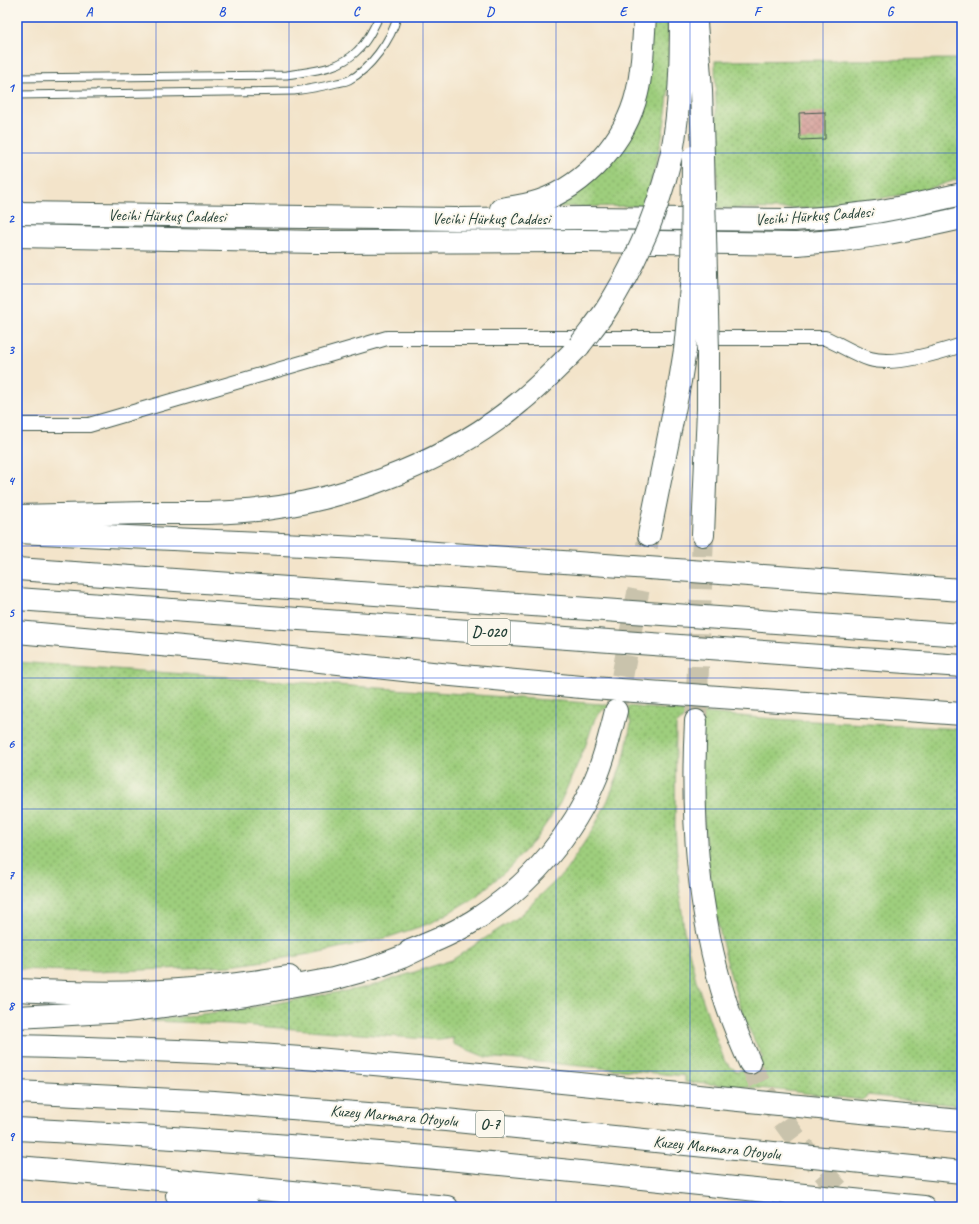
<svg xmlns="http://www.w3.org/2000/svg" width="979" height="1224" font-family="Caveat,sans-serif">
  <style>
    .grass { fill: url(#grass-dots); stroke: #5e8658; fill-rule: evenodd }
    .building { fill: url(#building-cross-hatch) }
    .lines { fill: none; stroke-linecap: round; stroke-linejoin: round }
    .trunk-tunnel { stroke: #c9c3ac; stroke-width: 22; stroke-dasharray: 22 11; stroke-linecap: butt }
    .motorway-tunnel { stroke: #c9c3ac; stroke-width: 22; stroke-dasharray: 22 11; stroke-linecap: butt }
    .service-casing { stroke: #3f564a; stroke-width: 9 }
    .minor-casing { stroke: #3f564a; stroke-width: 16 }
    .primary-casing { stroke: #3f564a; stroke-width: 24 }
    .trunk-casing { stroke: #3f564a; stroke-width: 24 }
    .motorway-casing { stroke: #3f564a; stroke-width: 24 }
    .service { stroke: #fff; stroke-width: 7 }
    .minor { stroke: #fff; stroke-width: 14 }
    .primary { stroke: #fff; stroke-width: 22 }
    .trunk { stroke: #fff; stroke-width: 22 }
    .motorway { stroke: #fff; stroke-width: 22 }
    .trunk-bridge-casing { stroke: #3f564a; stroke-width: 24; stroke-linecap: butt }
    .motorway-bridge-casing { stroke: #3f564a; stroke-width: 24; stroke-linecap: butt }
    .trunk-bridge { stroke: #fff; stroke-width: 22 }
    .motorway-bridge { stroke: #fff; stroke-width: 22 }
    .grid { fill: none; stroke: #1d4ed8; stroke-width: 1; stroke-opacity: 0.55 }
    .labels { text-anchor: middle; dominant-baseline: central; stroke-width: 4; stroke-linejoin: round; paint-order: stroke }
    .shield { fill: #fbf7ec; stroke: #61756b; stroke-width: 1 }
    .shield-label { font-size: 15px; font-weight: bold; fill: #1f3d34 }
    .street-label { font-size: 16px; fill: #1f3d34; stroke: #fbf7ec }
    .neatline { fill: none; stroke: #1d4ed8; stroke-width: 1.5 }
    .grid-label { font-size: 13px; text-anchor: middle; font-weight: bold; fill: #1d4ed8 }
  </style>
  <defs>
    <pattern id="grass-dots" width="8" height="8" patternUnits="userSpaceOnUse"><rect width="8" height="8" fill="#9ece7d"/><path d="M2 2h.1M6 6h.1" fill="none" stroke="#80a867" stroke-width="1.8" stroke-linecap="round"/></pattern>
    <pattern id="building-cross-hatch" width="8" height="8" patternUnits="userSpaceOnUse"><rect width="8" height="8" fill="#d59e98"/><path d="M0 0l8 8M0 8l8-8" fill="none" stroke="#ac827d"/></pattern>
  </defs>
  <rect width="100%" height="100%" fill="#fbf7ec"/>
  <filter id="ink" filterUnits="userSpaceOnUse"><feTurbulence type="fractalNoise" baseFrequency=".025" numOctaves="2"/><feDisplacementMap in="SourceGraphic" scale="8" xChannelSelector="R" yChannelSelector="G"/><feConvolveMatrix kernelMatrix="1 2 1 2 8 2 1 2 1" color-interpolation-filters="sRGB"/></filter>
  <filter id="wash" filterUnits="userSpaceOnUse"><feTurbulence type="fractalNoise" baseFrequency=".012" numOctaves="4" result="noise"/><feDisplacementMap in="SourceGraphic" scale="16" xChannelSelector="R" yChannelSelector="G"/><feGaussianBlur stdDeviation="0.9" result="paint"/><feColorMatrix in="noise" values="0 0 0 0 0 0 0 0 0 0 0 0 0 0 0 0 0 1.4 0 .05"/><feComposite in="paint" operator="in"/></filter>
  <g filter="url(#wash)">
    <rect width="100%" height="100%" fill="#f3e4ca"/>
    <!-- grass -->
    <g class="grass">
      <path d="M 652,17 L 668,17 C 668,43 670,69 668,94 C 665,132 655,170 644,206 L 552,207 L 606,165 Z"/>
      <path d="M 962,59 L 962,178 L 918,192 L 883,198 L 819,208 L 782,209 L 718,208 L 715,61 Z"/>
      <path d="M 17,662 L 602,704 L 774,719 L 962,729 L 962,1106 L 868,1095 L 862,1100 L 780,1090 L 685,1082 L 685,1076 L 486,1057 L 453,1044 L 453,1038 L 440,1040 L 229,1024 L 150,1021 L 254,1007 L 368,987 L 452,960 L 519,916 L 565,872 L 593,829 L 608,800 L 624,759 L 631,723 L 628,716 L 627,711 L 604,709 L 595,718 L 585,747 L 560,803 L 535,840 L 507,870 L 475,897 L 431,923 L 386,938 L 310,954 L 231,966 L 96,972 L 17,969 ZM 685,717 L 701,719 C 702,755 702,791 704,826 C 710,892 723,962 747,1025 C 752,1036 758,1047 763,1058 L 737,1072 L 725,1062 L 714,1033 L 696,980 L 684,931 L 679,885 L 675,826 L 676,725 Z"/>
    </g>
    <g id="blocks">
      <!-- building -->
      <path class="building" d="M 825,112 L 825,139 L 800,140 L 799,113 Z"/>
    </g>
  </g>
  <g filter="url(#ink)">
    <use href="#blocks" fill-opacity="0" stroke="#3f564a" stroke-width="1"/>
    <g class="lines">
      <!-- trunk-tunnel -->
      <path class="trunk-tunnel" d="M 616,709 L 649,535"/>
      <!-- motorway-tunnel -->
      <g class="motorway-tunnel">
        <path d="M 696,721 L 703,535"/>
        <path d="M 750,1063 C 755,1073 759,1084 765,1093 C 790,1134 822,1172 854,1207"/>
      </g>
      <defs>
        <g id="service">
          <path d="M 17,78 L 287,75 C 311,71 339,70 357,51 C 367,42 373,29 379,17"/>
          <path d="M 17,95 L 294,91 C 309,89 322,87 337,83 C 341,82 345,82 349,80 C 369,70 392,39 397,17"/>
        </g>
        <path id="minor" d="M 17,425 L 89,425 L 387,338 L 825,338 C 839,344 856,355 870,359 C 895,366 938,353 962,345"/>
        <g id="primary">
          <path d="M 501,209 C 514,207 528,205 540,201 C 586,185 626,140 637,93 C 643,69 643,42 645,17"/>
          <path d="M 17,213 L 456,219 L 584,218 L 793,220 L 834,217 L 876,212 L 913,205 L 962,194"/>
          <path d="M 17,236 L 318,242 L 583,241 L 797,244 L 843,240 L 883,234 L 930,225 L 962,218"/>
        </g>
        <g id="trunk">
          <path d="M 672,152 C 680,107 681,63 681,17"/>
          <path d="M 17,516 C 60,515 103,514 146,513 C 185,513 225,514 265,509 C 353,498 453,459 521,401 C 542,384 560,365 579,346"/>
          <path d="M 17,532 L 303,545 L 394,550 L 962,590"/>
          <path d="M 649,535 L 680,381 L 685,350"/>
          <path d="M 17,569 L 962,635"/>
          <path d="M 17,599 L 962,666"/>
          <path d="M 17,632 L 227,651 L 441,674 L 592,688 L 962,714"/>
          <path d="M 410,951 C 435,941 459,931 481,916 C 532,883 573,834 596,778 C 605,757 610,734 616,711"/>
          <path d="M 17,990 C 58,992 99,994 140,992 C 189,991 240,984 289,977"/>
        </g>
        <g id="motorway">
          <path d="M 696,23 L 701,90 L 703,156"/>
          <path d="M 703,535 L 708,409 L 708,351"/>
          <path d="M 696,721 C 691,817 697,910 726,1003 C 733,1024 741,1043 750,1063"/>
          <path d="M 17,1017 L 126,1011 L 246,995 L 333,979 L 373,968 L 402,957 L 429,944"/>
          <path d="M 17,1046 C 117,1049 217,1051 317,1059 C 532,1077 747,1103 962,1121"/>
          <path d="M 17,1092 L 214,1102 L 446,1120 L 962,1172"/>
          <path d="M 17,1129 C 130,1135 242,1142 355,1151 C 545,1166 734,1189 924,1207"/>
          <path d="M 17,1167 L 137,1177 L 447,1207"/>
          <path d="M 177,1195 L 212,1200 L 248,1207"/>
        </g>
      </defs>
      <!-- service casing -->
      <use href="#service" class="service-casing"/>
      <!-- minor casing -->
      <use href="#minor" class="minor-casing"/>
      <!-- primary casing -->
      <use href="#primary" class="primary-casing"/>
      <!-- trunk casing -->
      <use href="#trunk" class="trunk-casing"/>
      <!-- motorway casing -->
      <use href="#motorway" class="motorway-casing"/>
      <!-- service -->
      <use href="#service" class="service"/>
      <!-- minor -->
      <use href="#minor" class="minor"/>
      <!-- primary -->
      <use href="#primary" class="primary"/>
      <!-- trunk -->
      <use href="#trunk" class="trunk"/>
      <!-- motorway -->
      <use href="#motorway" class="motorway"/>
      <defs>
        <g id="trunk-bridge">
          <path d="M 579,346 C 588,334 598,322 606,310 C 637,262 659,208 672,152"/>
          <path d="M 685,350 L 692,276 L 693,157"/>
        </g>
        <path id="motorway-bridge" d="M 703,156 L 708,351"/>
      </defs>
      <!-- trunk-bridge casing -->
      <use href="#trunk-bridge" class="trunk-bridge-casing"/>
      <!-- motorway-bridge casing -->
      <use href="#motorway-bridge" class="motorway-bridge-casing"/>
      <!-- trunk-bridge -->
      <use href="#trunk-bridge" class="trunk-bridge"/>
      <!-- motorway-bridge -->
      <use href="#motorway-bridge" class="motorway-bridge"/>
    </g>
  </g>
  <!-- grid -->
  <path class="grid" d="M 156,17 L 156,1207M 289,17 L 289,1207M 423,17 L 423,1207M 556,17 L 556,1207M 690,17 L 690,1207M 823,17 L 823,1207M 17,153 L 962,153M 17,284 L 962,284M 17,415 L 962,415M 17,546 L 962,546M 17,678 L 962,678M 17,809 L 962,809M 17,940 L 962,940M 17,1071 L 962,1071"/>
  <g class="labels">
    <!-- shield labels -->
    <g class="shield">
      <rect x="468" y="619" width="42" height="26" rx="3"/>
      <rect x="476" y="1111" width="28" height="26" rx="3"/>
    </g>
    <g class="shield-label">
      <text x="489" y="632">D-020</text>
      <text x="490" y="1124">O-7</text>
    </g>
    <!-- street labels -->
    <g class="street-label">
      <text transform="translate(167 216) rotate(1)">Vecihi Hürkuş Caddesi</text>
      <text transform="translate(814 216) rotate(-4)">Vecihi Hürkuş Caddesi</text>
      <text x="491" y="219">Vecihi Hürkuş Caddesi</text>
      <text transform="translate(394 1116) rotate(5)">Kuzey Marmara Otoyolu</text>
      <text transform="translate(717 1148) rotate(6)">Kuzey Marmara Otoyolu</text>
    </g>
  </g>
  <!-- margin -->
  <rect width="979" height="1224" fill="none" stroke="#fbf7ec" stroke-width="44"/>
  <rect x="22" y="22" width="935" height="1180" class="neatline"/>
  <g class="grid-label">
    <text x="89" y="16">A</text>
    <text x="222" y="16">B</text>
    <text x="356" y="16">C</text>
    <text x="490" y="16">D</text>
    <text x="623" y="16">E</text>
    <text x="757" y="16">F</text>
    <text x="890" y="16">G</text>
    <text x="11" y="92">1</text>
    <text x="11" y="223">2</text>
    <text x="11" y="354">3</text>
    <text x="11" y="485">4</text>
    <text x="11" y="617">5</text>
    <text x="11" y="748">6</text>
    <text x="11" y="879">7</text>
    <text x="11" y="1010">8</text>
    <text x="11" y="1141">9</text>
  </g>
</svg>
